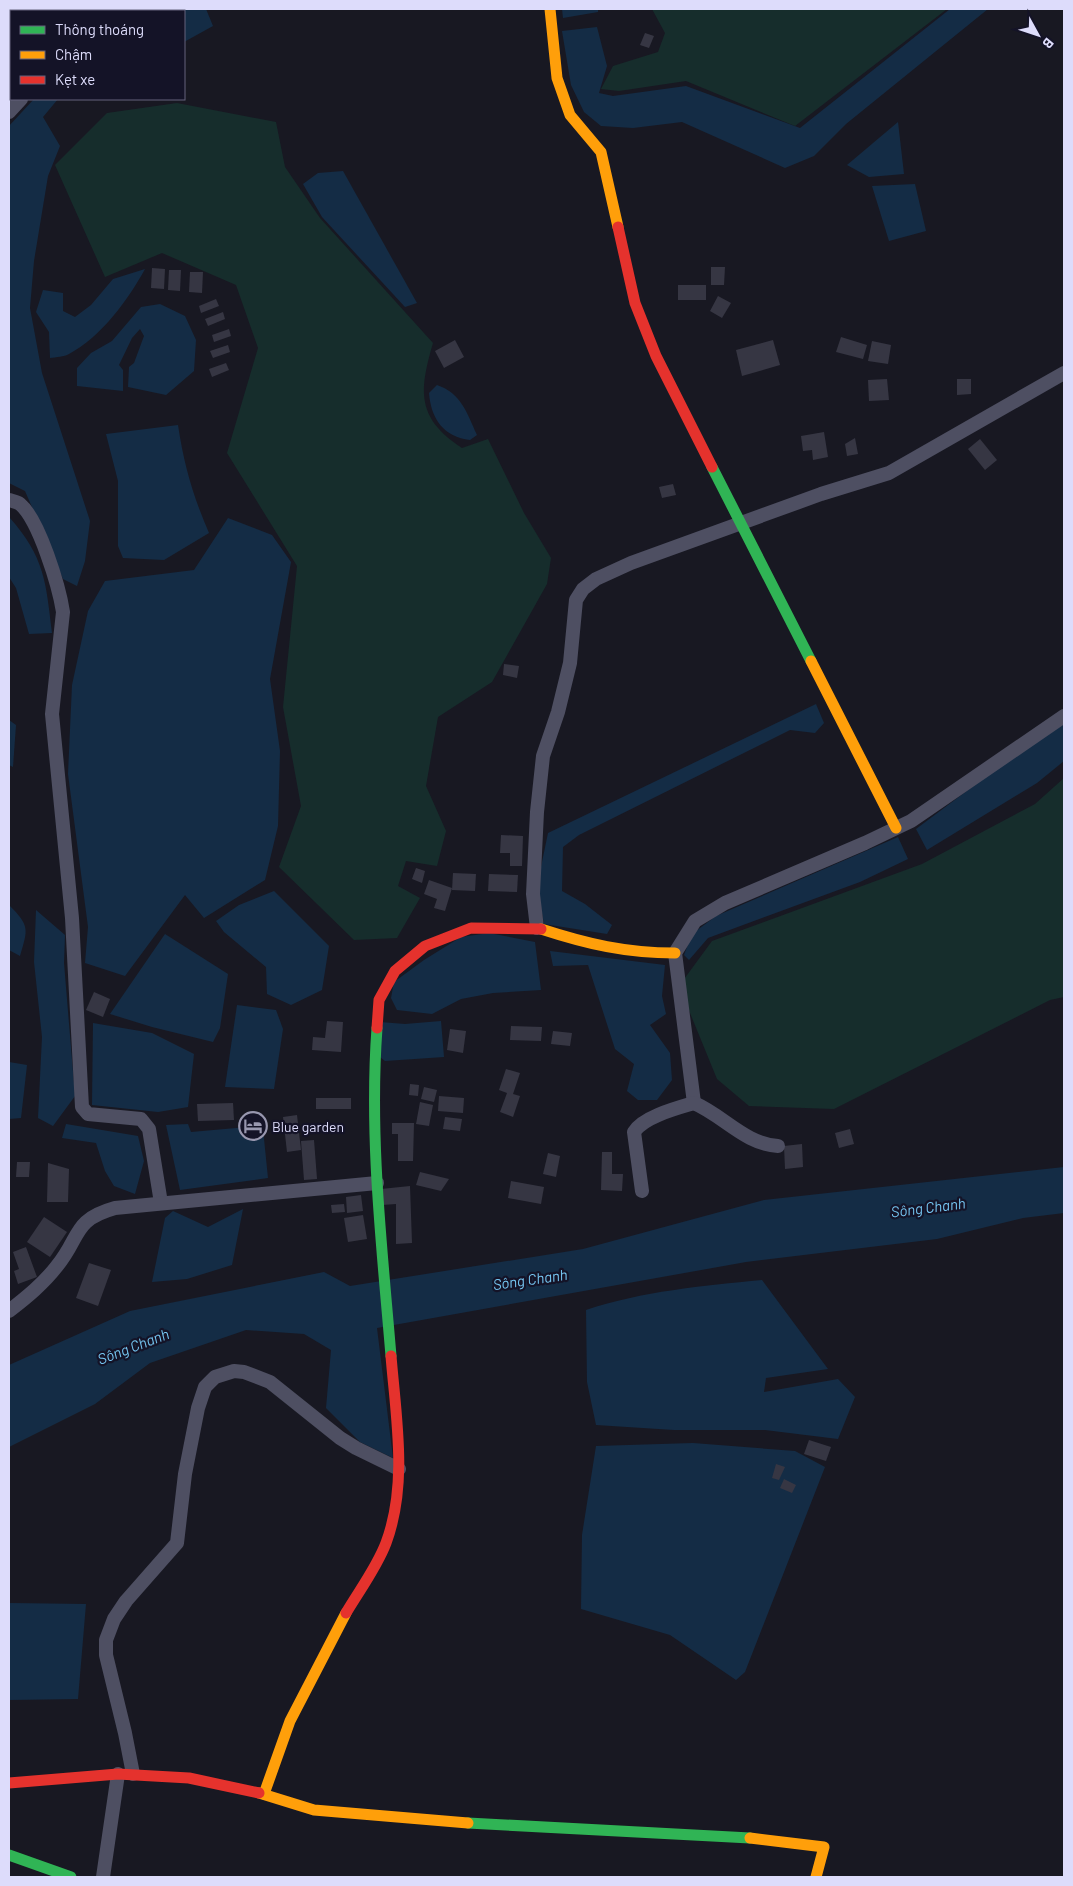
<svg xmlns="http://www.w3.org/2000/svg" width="1073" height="1886" font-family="Barlow,sans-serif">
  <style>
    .green { fill: #162d2c }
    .water { fill: #142c45 }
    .building { fill: #363643 }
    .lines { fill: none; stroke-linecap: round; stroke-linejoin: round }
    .street { stroke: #4e4f62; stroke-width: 14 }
    .fast { stroke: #30b455; stroke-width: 11 }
    .slow { stroke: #ff9f0a; stroke-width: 11 }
    .jam { stroke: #e5322d; stroke-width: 11 }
    .labels { text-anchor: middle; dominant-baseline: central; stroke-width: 4.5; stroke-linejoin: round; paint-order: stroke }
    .poi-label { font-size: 14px; fill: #dddcfb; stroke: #141327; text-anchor: start }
    .water-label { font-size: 15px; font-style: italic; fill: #75c5f1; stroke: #141327 }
  </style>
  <rect width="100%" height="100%" fill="#181822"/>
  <!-- green -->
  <g class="green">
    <path d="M 652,9 L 947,9 L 795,126 L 686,81 L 619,91 L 601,89 L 613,66 L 658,52 L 665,33 Z"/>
    <path d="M 177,103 L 276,122 L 285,167 L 320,218 L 433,343 C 419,391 416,418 462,448 L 488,439 L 524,513 L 551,558 L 547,584 L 492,682 L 438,717 L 426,786 L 446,831 L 437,866 L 406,861 L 398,886 L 420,898 L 397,938 L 354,940 L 279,867 L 301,806 L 283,707 L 297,566 L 227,453 L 258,348 L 236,285 L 162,253 L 105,277 L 55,165 L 107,113 Z"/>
    <path d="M 1064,778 L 1064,997 L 1050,1000 L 834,1109 L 749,1106 L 717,1079 L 679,986 L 712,941 L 922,864 L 1035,804 Z"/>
  </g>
  <!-- water -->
  <g class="water">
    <path d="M 102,9 L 206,9 L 213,26 L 184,42 L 184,11 L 101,11 Z"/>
    <path d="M 562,9 L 598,9 L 598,12 L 563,18 Z"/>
    <path d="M 950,9 L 988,9 L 846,124 L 814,156 L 785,168 L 682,122 L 633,128 L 601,126 L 584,112 L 571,85 L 562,31 L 597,27 L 607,66 L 599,93 L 613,96 L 686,86 L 800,128 Z"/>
    <path d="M 34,99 L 58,99 L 43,117 L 60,146 L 48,176 L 34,261 L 30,308 L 42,373 L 90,521 L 85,561 L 77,586 L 63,579 L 25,491 L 9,483 L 9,126 Z"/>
    <path d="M 898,122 L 904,174 L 869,177 L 847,165 Z"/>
    <path d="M 343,171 L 417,303 L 405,307 L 322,217 L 303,184 L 318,173 Z"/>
    <path d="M 915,184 L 926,231 L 889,241 L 872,186 Z"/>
    <path d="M 145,269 C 128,300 101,337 69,354 C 64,357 56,357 50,358 L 49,332 L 36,312 L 43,290 L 63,293 L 63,311 L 75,317 L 91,305 L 113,279 Z"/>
    <path d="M 160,304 L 185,316 L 196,340 L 194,371 L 166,395 L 128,387 L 129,367 L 134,363 L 144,336 L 140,329 L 132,338 L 119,365 L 123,370 L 123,391 L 77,386 L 77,368 L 91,353 L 112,341 L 141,307 Z"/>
    <path d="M 437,385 C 461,393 467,413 477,435 L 470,440 C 444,437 431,419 429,393 Z"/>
    <path d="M 178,425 C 184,465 193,496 209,533 L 164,560 L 123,558 L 118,546 L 118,481 L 106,434 Z"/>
    <path d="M 9,517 C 45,557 46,583 52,633 L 29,634 L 16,588 L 9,577 Z"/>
    <path d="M 228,518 L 272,535 L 291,562 L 270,679 L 280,751 L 278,826 L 265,880 L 204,918 L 185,895 L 125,976 L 85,963 L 88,927 L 68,774 L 72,685 L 88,611 L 105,581 L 194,570 Z"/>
    <path d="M 816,704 L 824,723 L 815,733 L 790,730 L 579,835 L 563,847 L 562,891 L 585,904 L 612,925 L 607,934 L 544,924 L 537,886 L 548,833 Z"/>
    <path d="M 1064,718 L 1064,761 L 1037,783 L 927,850 L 916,829 Z"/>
    <path d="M 9,720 L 16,725 L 13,767 L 9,765 Z"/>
    <path d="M 898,837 L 908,859 L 860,882 L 708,938 L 689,960 L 684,955 L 692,934 L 716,916 Z"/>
    <path d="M 274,891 L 329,946 L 322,990 L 291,1005 L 267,994 L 266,967 L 224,932 L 216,921 L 239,905 Z"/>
    <path d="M 9,905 C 30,926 28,929 20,956 L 9,950 Z"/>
    <path d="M 36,910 L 65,935 L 64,963 L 75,1096 L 53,1126 L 38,1118 L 42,1037 L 34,962 Z"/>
    <path d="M 489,933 L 535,942 L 541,990 L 493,993 L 461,999 L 432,1014 L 397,1010 L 391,998 L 394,982 L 424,960 L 461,937 Z"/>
    <path d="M 165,934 L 228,974 L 220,1028 L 213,1042 L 152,1027 L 110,1014 Z"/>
    <path d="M 550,951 L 665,965 L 662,996 L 666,1014 L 650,1025 L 670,1053 L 672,1080 L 657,1100 L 638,1100 L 627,1091 L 634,1064 L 615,1049 L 588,965 L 553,966 Z"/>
    <path d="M 237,1005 L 276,1010 L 283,1029 L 274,1089 L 225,1087 Z"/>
    <path d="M 441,1021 L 444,1057 L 385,1061 L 380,1057 L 380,1022 L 405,1024 Z"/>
    <path d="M 93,1023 L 152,1033 L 194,1054 L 188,1107 L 158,1112 L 92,1105 Z"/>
    <path d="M 9,1062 L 27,1065 L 21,1118 L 9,1119 Z"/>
    <path d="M 66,1124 L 138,1136 L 144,1161 L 135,1194 L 114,1186 L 105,1171 L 96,1143 L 62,1138 Z"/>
    <path d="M 188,1124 L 191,1132 L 259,1126 L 263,1129 L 268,1178 L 180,1190 L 166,1125 Z"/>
    <path d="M 1064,1167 L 1064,1213 L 1023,1218 L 937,1239 L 746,1262 L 377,1328 L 393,1458 L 360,1442 L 326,1408 L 331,1350 L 304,1334 L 246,1330 L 150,1363 L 95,1404 L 9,1447 L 9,1365 L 130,1311 L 324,1272 L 350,1286 L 583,1249 L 764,1200 Z"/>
    <path d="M 243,1209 L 232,1265 L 187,1279 L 152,1282 L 165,1218 L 173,1211 L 208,1227 Z"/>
    <path d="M 762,1280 L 828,1369 L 766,1378 L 764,1392 L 838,1379 L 855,1397 L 838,1439 L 765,1430 L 674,1430 L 596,1425 L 587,1382 L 586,1310 C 643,1291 702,1286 762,1280 Z"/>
    <path d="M 693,1443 L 795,1451 L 825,1467 L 745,1672 L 736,1680 L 670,1635 L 581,1609 L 582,1535 L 596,1446 Z"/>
    <path d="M 9,1603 L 86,1604 L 78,1699 L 9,1700 Z"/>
  </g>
  <!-- building -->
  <g class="building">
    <path d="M 645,33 L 654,36 L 649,48 L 640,45 Z"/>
    <path d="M 711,267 L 725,267 L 724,285 L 711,285 Z"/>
    <path d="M 152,268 L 165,269 L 164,289 L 151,288 Z"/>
    <path d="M 169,270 L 181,270 L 180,291 L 168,290 Z"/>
    <path d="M 190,272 L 203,272 L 202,293 L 189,292 Z"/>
    <rect x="678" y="285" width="28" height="15"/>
    <path d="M 718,296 L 731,303 L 722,318 L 710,311 Z"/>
    <path d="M 216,299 L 219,306 L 201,313 L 199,306 Z"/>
    <path d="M 223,312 L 225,319 L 208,326 L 205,319 Z"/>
    <path d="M 229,329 L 231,336 L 214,342 L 212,335 Z"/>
    <path d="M 841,337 L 867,345 L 863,359 L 836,352 Z"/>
    <path d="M 455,340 L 464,357 L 444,368 L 435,351 Z"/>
    <path d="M 773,340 L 780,365 L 742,376 L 736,350 Z"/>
    <path d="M 872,341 L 891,345 L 888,364 L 868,361 Z"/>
    <path d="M 228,345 L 230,352 L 213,358 L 210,351 Z"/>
    <path d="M 226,363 L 229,370 L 212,377 L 209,369 Z"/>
    <path d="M 887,379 L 889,400 L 869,401 L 868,380 Z"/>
    <path d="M 957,379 L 971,379 L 971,394 L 957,395 Z"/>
    <path d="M 824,432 L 828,457 L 813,460 L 812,450 L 803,451 L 801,436 Z"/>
    <path d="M 855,438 L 858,454 L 847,456 L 845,444 Z"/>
    <path d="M 980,439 L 997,460 L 985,470 L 968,449 Z"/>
    <path d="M 673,484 L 676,495 L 662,498 L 659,487 Z"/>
    <path d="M 504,664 L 519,666 L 517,678 L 503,675 Z"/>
    <path d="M 501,835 L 523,836 L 522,866 L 510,866 L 510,853 L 500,853 Z"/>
    <path d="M 416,868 L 425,871 L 422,883 L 412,879 Z"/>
    <path d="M 453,873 L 476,874 L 475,891 L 452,890 Z"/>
    <path d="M 489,874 L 518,875 L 517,892 L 488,891 Z"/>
    <path d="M 429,880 L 452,888 L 445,911 L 434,908 L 437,899 L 424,894 Z"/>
    <path d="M 94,992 L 110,999 L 103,1017 L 86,1010 Z"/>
    <path d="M 327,1021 L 343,1022 L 341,1052 L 312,1050 L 313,1037 L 325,1038 Z"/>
    <path d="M 511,1026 L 542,1027 L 541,1041 L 510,1040 Z"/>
    <path d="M 450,1029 L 466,1031 L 463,1053 L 447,1050 Z"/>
    <path d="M 553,1031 L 572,1033 L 570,1046 L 551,1044 Z"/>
    <path d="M 506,1069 L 520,1073 L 513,1094 L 520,1096 L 513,1117 L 500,1112 L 507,1093 L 499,1090 Z"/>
    <path d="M 410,1084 L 419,1085 L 418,1096 L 409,1095 Z"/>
    <path d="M 424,1087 L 437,1090 L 434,1102 L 421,1099 Z"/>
    <path d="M 439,1096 L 464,1098 L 463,1113 L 438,1111 Z"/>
    <rect x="316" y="1098" width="35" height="11"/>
    <path d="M 420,1102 L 433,1105 L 429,1126 L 416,1124 Z"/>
    <path d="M 233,1103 L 234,1120 L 198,1121 L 197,1104 Z"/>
    <path d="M 297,1115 L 301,1150 L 287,1152 L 283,1117 Z"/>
    <path d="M 445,1117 L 462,1119 L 460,1131 L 443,1129 Z"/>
    <path d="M 392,1123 L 414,1123 L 413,1161 L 398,1161 L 398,1134 L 392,1134 Z"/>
    <path d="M 850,1129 L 854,1144 L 839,1148 L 835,1133 Z"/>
    <path d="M 314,1140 L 317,1179 L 304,1180 L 301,1141 Z"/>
    <path d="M 802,1144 L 803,1167 L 785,1169 L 784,1146 Z"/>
    <path d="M 602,1152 L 612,1152 L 612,1174 L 623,1174 L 622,1191 L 601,1190 Z"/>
    <path d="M 548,1153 L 560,1156 L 556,1177 L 543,1174 Z"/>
    <path d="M 17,1162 L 30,1162 L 29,1177 L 16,1177 Z"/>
    <path d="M 48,1163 L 69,1169 L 68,1202 L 47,1202 Z"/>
    <path d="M 420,1172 L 449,1179 L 441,1191 L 416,1185 Z"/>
    <path d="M 511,1181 L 544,1187 L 541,1204 L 508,1198 Z"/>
    <path d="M 410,1186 L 412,1243 L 396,1244 L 396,1204 L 382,1205 L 381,1189 Z"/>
    <path d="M 361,1195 L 363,1211 L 347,1213 L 346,1197 Z"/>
    <path d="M 344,1204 L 345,1212 L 332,1213 L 331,1205 Z"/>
    <path d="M 363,1215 L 367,1239 L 348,1242 L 344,1218 Z"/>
    <path d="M 44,1217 L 67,1232 L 50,1257 L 27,1242 Z"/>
    <path d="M 26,1247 L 37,1277 L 18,1284 L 14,1271 L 19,1269 L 13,1252 Z"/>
    <path d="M 89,1263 L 111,1270 L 98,1306 L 76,1298 Z"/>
    <path d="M 809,1440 L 831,1447 L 826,1461 L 804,1454 Z"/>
    <path d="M 776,1464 L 785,1467 L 779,1480 L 772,1478 Z"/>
    <path d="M 784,1479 L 796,1485 L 792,1493 L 780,1488 Z"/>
  </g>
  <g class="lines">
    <!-- street -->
    <g class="street">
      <path d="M 83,11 L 85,9"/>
      <path d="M 9,112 L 21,99"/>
      <path d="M 9,500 C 12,501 17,502 20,504 C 39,520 59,586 63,612 L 52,714 L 72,918 L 82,1107 L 88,1114 L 141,1119 L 149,1129 L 161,1203"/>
      <path d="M 537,928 L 533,894 L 537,812 L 543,756 L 558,712 L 570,663 L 576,600 L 583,589 L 596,579 L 631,563 L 821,494 L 889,473 L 1064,373"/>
      <path d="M 694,1103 L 675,953 L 695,921 L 725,903 L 865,843 L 911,821 L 1064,716"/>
      <path d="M 642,1191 L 634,1132 C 643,1117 677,1108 694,1103 C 724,1116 745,1144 778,1146"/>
      <path d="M 9,1311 C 27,1297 43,1284 57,1266 C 81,1237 72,1220 115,1208 L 377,1183"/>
      <path d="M 133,1774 L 125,1733 L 106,1655 L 106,1640 L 114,1619 L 126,1601 L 177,1543 L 185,1474 L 198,1408 L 205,1387 L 215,1377 L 234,1371 L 244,1372 L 270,1382 L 340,1438 L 356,1448 L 399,1469"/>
      <path d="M 103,1877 L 118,1774"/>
    </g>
    <!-- fast -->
    <g class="fast">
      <path d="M 712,467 L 811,661"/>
      <path d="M 377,1028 C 369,1138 382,1247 391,1356"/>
      <path d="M 468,1823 L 750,1838"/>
      <path d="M 9,1855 L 71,1877"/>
    </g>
    <!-- slow -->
    <g class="slow">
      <path d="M 550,9 L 557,78 L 570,115 L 601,152 L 618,227"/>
      <path d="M 811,661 L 896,828"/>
      <path d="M 541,929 C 587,944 626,953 675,953"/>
      <path d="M 259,1793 L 314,1810 L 468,1823"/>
      <path d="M 264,1794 L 290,1721 L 346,1613"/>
      <path d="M 750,1838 L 824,1847 L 816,1877"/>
    </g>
    <!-- jam -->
    <g class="jam">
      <path d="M 618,227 L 635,303 L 656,356 L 712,467"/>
      <path d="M 377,1028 L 379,1000 L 395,971 L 425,946 L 471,928 L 541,929"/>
      <path d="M 346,1613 C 359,1591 377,1567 386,1543 C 408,1484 396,1418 391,1356"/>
      <path d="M 9,1783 L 118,1774 L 189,1778 L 259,1793"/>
    </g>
  </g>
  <!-- icons -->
  <defs>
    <symbol id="hotel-ring" viewBox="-11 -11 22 22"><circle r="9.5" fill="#141327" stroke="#9897af" stroke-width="1.5"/><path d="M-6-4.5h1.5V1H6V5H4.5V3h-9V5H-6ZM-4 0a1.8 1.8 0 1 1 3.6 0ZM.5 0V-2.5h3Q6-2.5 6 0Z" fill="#9897af"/></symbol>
  </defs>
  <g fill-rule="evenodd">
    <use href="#hotel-ring" x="237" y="1110" width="32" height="32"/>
  </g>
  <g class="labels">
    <!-- poi labels -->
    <g class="poi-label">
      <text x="272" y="1126">Blue garden</text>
    </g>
    <!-- water labels -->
    <g class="water-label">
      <text transform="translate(928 1207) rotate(-7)">Sông Chanh</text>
      <text transform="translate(530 1279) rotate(-8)">Sông Chanh</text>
      <text transform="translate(133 1346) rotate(-21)">Sông Chanh</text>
    </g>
  </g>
  <!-- border -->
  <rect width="1073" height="1886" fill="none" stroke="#dddcfb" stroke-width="20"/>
  <!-- legend -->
  <rect x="10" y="10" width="175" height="90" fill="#141327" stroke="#64637c"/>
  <rect x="20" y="26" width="25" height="8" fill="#30b455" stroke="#64637c"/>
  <text x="55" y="35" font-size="15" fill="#dddcfb">Thông thoáng</text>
  <rect x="20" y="51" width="25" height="8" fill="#ff9f0a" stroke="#64637c"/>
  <text x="55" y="60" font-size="15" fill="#dddcfb">Chậm</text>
  <rect x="20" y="76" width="25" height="8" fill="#e5322d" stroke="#64637c"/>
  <text x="55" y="85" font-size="15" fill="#dddcfb">Kẹt xe</text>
  <!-- north arrow -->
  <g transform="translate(1038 35) rotate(130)" stroke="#141327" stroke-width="4" paint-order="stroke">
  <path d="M0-4L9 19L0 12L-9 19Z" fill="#dddcfb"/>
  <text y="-8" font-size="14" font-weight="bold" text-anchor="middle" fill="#dddcfb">B</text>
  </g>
</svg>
